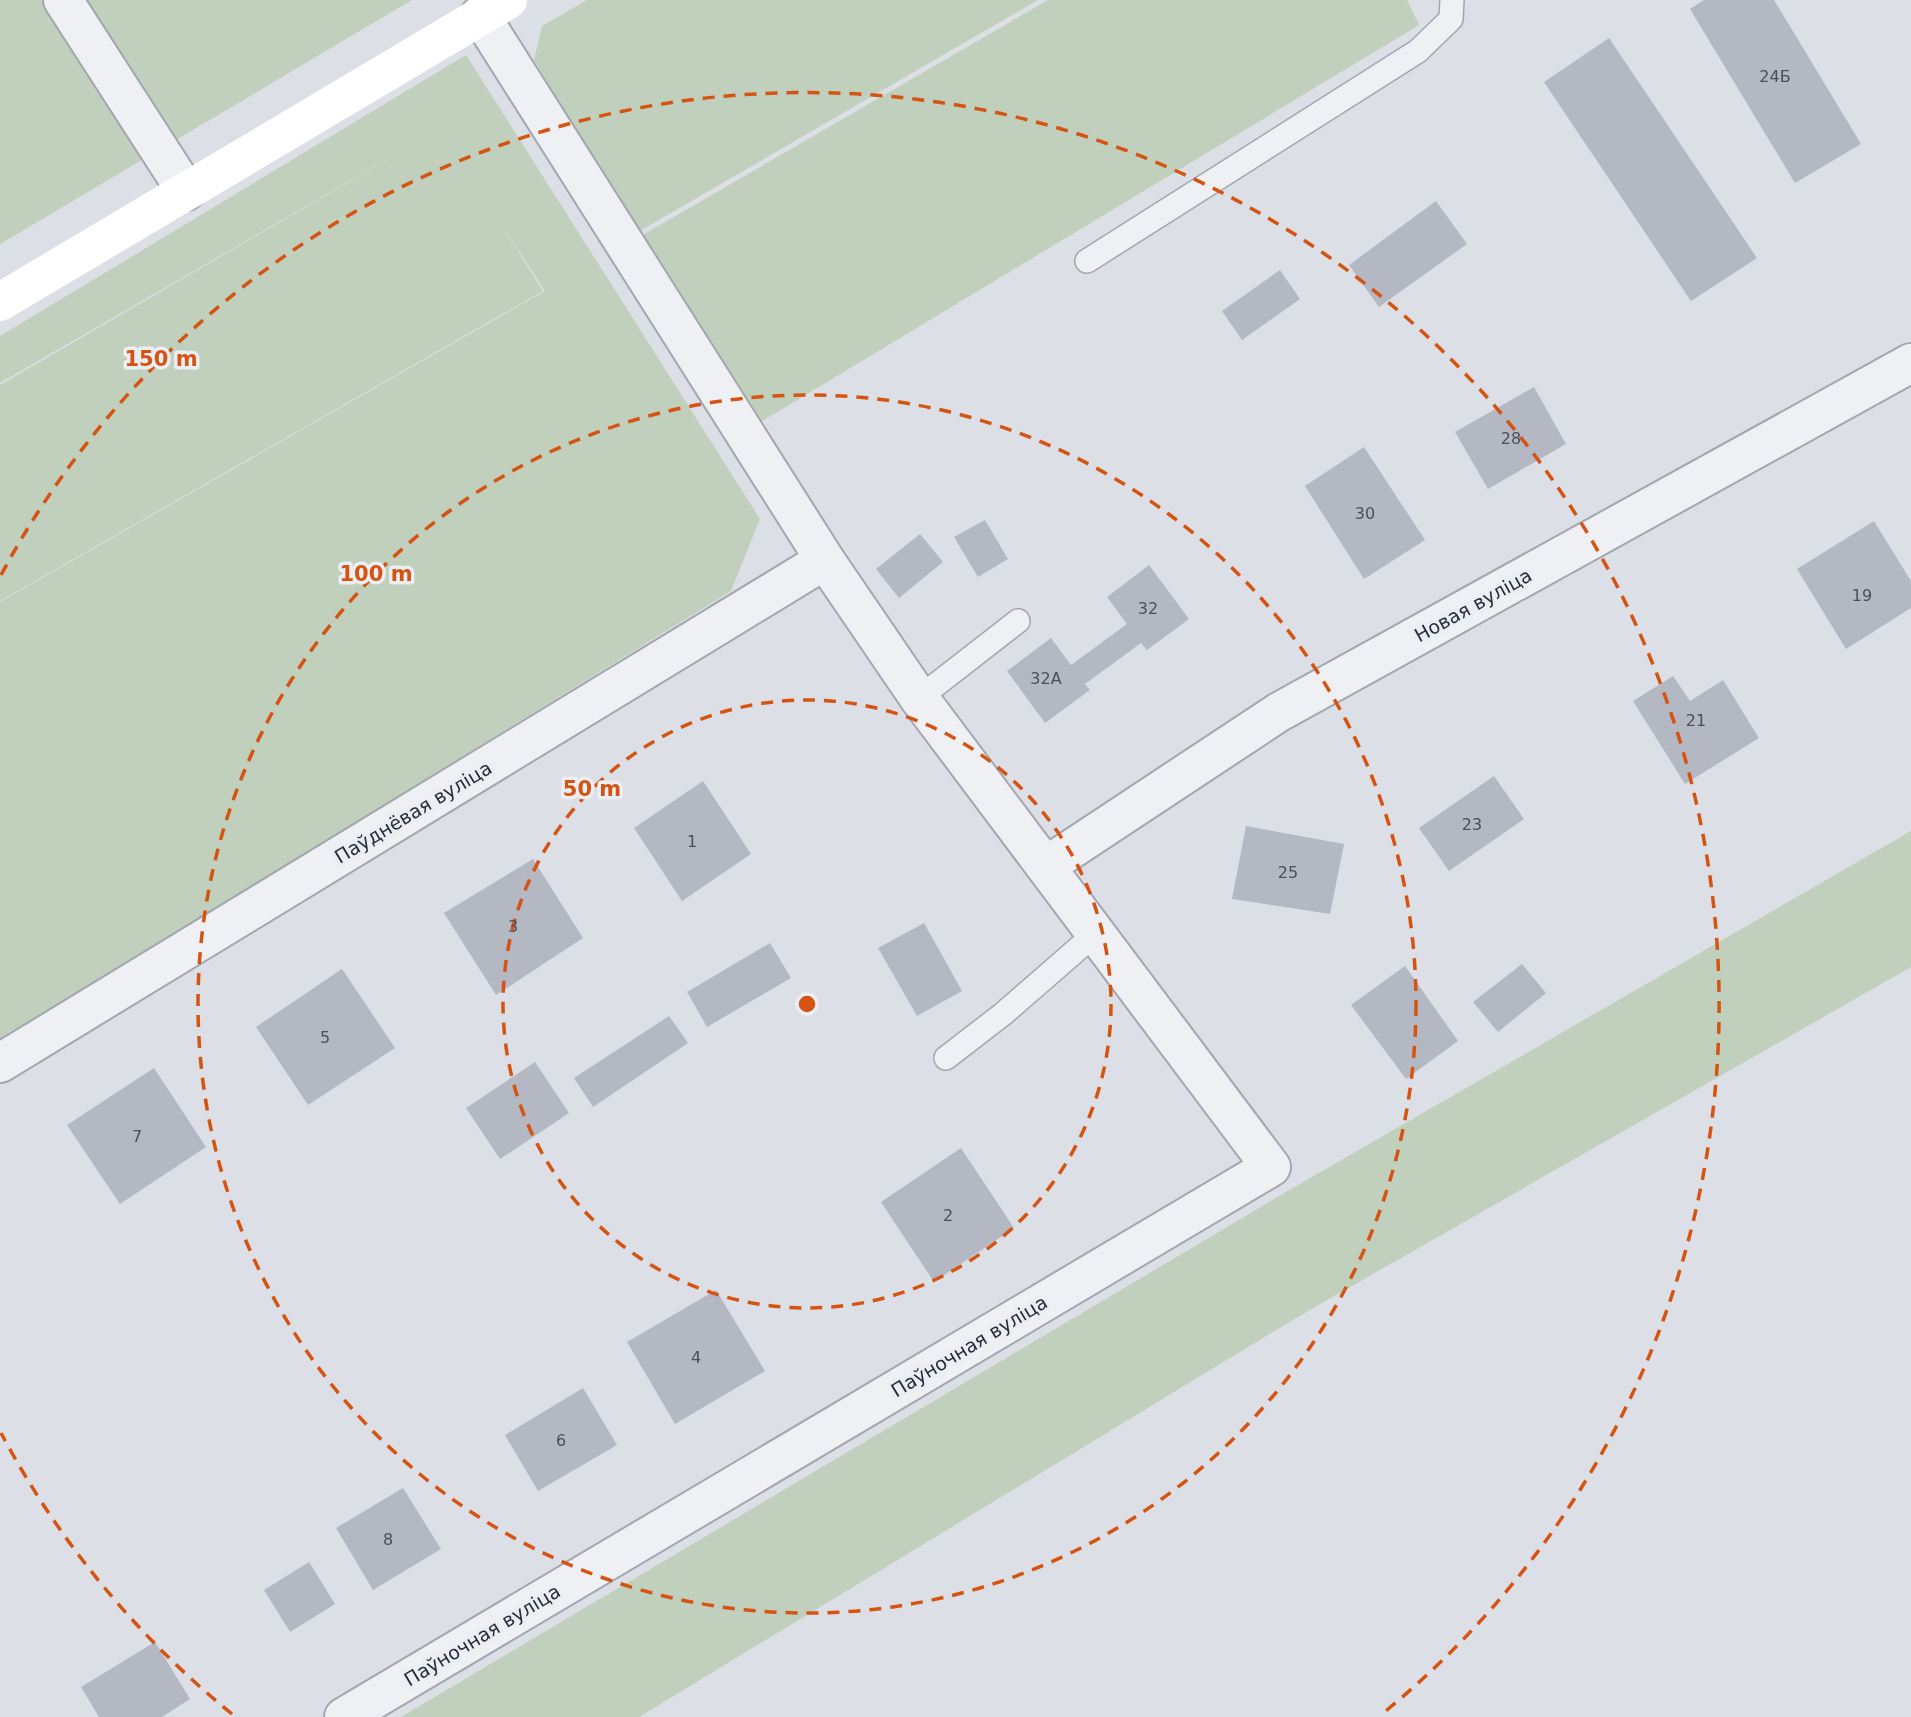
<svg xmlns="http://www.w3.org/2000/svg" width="1911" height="1717" font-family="'DejaVu Sans',sans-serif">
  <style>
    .green { fill: #c1cfbd }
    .building { fill: #b3b8c2 }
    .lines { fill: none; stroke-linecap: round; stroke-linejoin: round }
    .lane-casing { stroke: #a2a6af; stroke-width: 26 }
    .street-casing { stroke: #a2a6af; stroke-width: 42 }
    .lane { stroke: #eef0f4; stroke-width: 23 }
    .street { stroke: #eef0f4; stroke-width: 38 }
    .secondary { stroke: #fff; stroke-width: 38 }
    .ring { fill: none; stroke: #d55411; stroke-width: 3.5; stroke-dasharray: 12 9 }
    .labels { text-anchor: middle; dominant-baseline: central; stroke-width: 7; stroke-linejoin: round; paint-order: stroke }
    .number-label { font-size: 16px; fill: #4a4f5d }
    .street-label { font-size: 19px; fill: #272c3b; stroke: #ebeef3 }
    .centre { fill: #d55411; stroke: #ebeef3; stroke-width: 3.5 }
    .ring-label { font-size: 21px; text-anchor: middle; font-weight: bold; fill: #d55411; stroke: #ebeef3; stroke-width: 7; stroke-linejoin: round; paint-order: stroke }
  </style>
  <rect width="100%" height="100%" fill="#dcdfe5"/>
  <!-- green -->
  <g class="green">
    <path d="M 0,0 L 412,0 L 0,244 Z"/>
    <path d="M 587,0 L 1038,0 L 638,232 L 534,60 L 542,26 Z"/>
    <path d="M 1048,0 L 1407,0 L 1419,25 L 749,429 L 641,236 Z"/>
    <path d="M 466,55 L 760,519 L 731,591 L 0,1042 L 0,602 L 545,291 L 494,213 L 543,291 L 0,601 L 0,385 L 440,129 L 0,383 L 0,336 Z"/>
    <path d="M 1911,831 L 1911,967 L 1296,1318 L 639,1717 L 401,1717 L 1286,1192 Z"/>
  </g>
  <!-- building -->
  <g class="building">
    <path d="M 1704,0 L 1774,0 L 1861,144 L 1795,183 L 1690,9 Z"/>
    <path d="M 1609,38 L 1757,258 L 1691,301 L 1544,82 Z"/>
    <path d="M 1436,201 L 1467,244 L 1379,307 L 1349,265 Z"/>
    <path d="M 1280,270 L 1300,299 L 1242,340 L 1222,311 Z"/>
    <path d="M 1534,387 L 1566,444 L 1488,489 L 1455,432 Z"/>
    <path d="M 1364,447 L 1425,540 L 1364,579 L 1305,486 Z"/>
    <path d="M 985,520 L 1008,559 L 978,577 L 954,537 Z"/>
    <path d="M 1874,521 L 1911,581 L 1911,608 L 1846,649 L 1797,569 Z"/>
    <path d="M 920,534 L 943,562 L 899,598 L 876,569 Z"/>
    <path d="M 1149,565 L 1189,619 L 1147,650 L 1141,643 L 1085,684 L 1090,690 L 1045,723 L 1007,671 L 1051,638 L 1071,665 L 1127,624 L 1107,597 Z"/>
    <path d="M 1673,676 L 1690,701 L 1723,680 L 1759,738 L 1685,784 L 1633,701 Z"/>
    <path d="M 1494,776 L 1524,819 L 1449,871 L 1419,828 Z"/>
    <path d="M 703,781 L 751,854 L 682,901 L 634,828 Z"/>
    <path d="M 1246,826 L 1344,844 L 1330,914 L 1232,899 Z"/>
    <path d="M 533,859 L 583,938 L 496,995 L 444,913 Z"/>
    <path d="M 924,923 L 962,991 L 917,1016 L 878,948 Z"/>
    <path d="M 770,943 L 791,978 L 707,1027 L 687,992 Z"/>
    <path d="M 1522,964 L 1546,993 L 1498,1032 L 1473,1002 Z"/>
    <path d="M 1405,966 L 1458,1041 L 1406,1079 L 1351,1005 Z"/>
    <path d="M 342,969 L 395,1048 L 308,1105 L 256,1027 Z"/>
    <path d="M 669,1016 L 688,1043 L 593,1107 L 574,1078 Z"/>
    <path d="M 535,1062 L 569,1113 L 500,1159 L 466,1108 Z"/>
    <path d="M 154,1068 L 206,1147 L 120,1204 L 67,1125 Z"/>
    <path d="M 961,1148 L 1014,1228 L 934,1282 L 881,1202 Z"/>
    <path d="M 716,1290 L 765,1371 L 675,1424 L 627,1342 Z"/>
    <path d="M 583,1388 L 617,1445 L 538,1491 L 505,1435 Z"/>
    <path d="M 403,1488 L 441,1549 L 373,1590 L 336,1528 Z"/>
    <path d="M 309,1562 L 335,1604 L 290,1632 L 264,1590 Z"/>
    <path d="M 155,1642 L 190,1699 L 162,1717 L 99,1717 L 81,1687 Z"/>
  </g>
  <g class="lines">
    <defs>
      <g id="lane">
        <path d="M 1087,261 L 1418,51 L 1451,19 L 1452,0"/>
        <path d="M 919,698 L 1018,621"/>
        <path d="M 946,1058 L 1003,1014 L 1096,933"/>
      </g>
      <g id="street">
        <path d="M 63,0 L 186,191"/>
        <path d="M 1046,866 L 1279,712 L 1911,363"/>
        <path d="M 0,1063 L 825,560"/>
        <path d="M 344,1717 L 1271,1167 L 919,698 L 825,560 L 480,15"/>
      </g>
    </defs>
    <!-- lane casing -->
    <use href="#lane" class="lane-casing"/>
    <!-- street casing -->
    <use href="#street" class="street-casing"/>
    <!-- lane -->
    <use href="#lane" class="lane"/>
    <!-- street -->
    <use href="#street" class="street"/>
    <!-- secondary -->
    <path class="secondary" d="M 0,302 L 508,0"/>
  </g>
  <!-- distance rings -->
  <g class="ring">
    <circle cx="807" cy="1004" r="304"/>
    <circle cx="807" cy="1004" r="609"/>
    <path d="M232 1714A913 913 0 0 1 1 1433M1 575A913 913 0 1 1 1382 1714"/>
  </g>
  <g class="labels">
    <!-- number labels -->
    <g class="number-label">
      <text x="1775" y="76">24Б</text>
      <text x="1511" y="438">28</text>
      <text x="1365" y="513">30</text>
      <text x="1862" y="595">19</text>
      <text x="1148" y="608">32</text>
      <text x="1046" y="678">32А</text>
      <text x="1696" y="720">21</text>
      <text x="1472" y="824">23</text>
      <text x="692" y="841">1</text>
      <text x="1288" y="872">25</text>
      <text x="513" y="926">3</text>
      <text x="325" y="1037">5</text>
      <text x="137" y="1136">7</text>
      <text x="948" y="1215">2</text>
      <text x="696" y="1357">4</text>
      <text x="561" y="1440">6</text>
      <text x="388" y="1539">8</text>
    </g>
    <!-- street labels -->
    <g class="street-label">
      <text transform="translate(1473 605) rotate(-29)">Новая вуліца</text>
      <text transform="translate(413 812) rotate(-31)">Паўднёвая вуліца</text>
      <text transform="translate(969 1346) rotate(-31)">Паўночная вуліца</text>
      <text transform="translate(482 1635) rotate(-31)">Паўночная вуліца</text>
    </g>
  </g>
  <circle cx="807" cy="1004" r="10" class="centre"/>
  <g class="ring-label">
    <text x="161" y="366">150 m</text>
    <text x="376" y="581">100 m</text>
    <text x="592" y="796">50 m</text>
  </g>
</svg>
